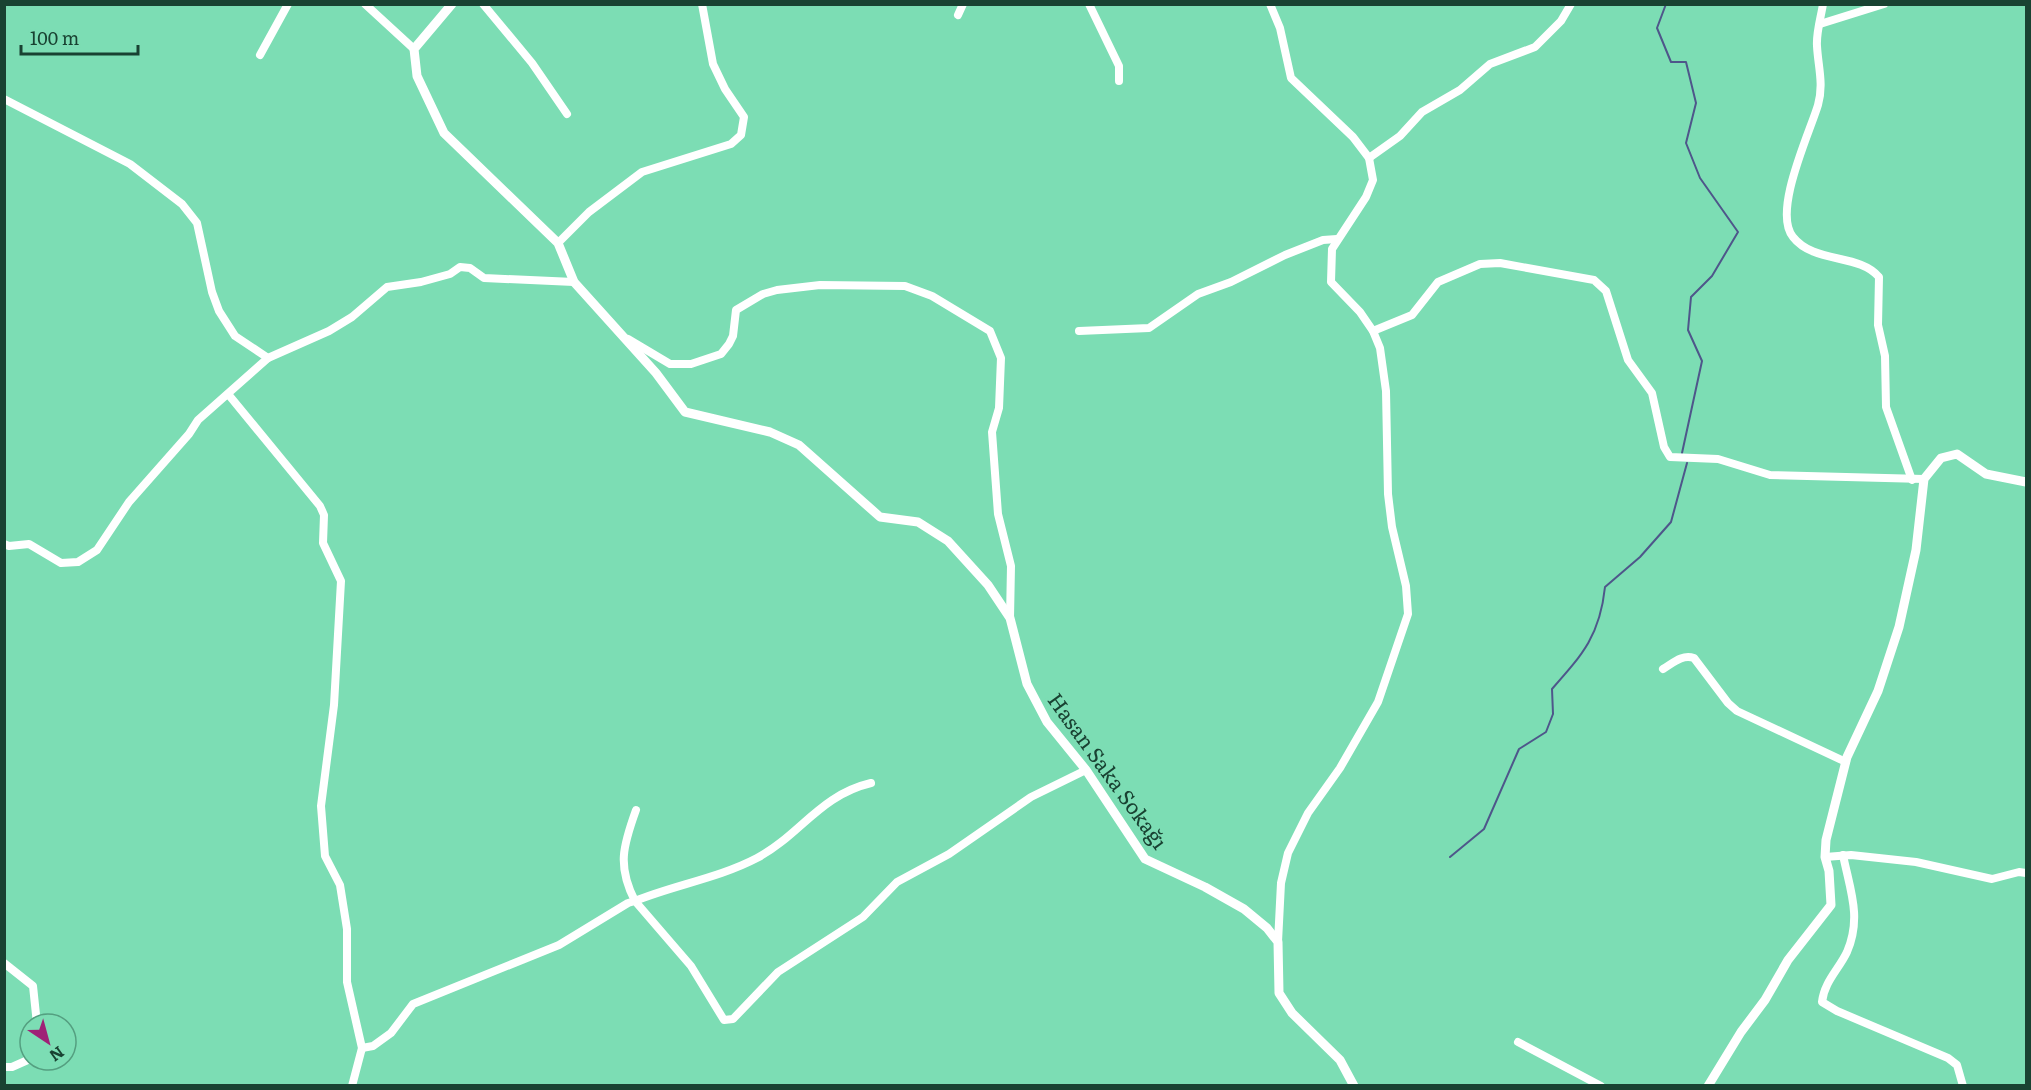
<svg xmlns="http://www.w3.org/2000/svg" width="2031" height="1090" font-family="Literata,serif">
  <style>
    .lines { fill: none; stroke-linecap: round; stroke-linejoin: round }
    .stream { stroke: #4e568a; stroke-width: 2 }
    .minor { stroke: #fff; stroke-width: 8 }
    .tertiary { stroke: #fff; stroke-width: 9 }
    .labels { text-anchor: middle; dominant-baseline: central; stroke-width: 6; stroke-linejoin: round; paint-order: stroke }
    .street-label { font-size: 21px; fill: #194232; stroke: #7cddb4 }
  </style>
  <rect width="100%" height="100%" fill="#7cddb4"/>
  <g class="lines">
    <!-- stream -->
    <g class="stream">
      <path d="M 1666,4 L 1657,28 L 1671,62 L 1686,62 L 1696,103 L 1686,143 L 1700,178 L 1738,232 L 1712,276 L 1691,297 L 1688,330 L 1702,361 L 1682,453"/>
      <path d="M 1450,857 L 1484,829 L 1519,749 L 1546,732 L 1553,714 L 1552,689 C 1583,654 1600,635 1605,587 L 1640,557 L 1671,522 L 1687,463"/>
    </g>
    <!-- minor -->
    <g class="minor">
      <path d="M 365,4 L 414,49"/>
      <path d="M 483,4 L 532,63 L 567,114"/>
      <path d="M 1089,4 L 1119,66 L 1119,81"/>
      <path d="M 1270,4 L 1280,28 L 1291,78 L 1353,137 L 1369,158 L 1373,180 L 1366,197 L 1332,249 L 1331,282 L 1360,312 L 1373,331 L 1380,348 L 1386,391 L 1388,494 L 1392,527 L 1406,586 L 1408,614 L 1378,702 L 1340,768 L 1308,813 L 1288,853 L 1281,883 L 1278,942"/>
      <path d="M 1823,4 C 1821,17 1816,33 1817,46 C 1818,66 1824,84 1818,105 C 1810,132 1772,212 1793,237 C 1814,264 1859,253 1879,277 L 1878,325 L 1885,356 L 1886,407 L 1912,480"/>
      <path d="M 958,15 L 963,4"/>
      <path d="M 1820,24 L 1884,4"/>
      <path d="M 260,55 L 288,4"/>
      <path d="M 4,99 L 130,164 L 182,204 L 197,223 L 212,292 L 219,311 L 235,336 L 268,358"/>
      <path d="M 1369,158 L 1400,136 L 1422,112 L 1460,90 L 1490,64 L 1535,47 L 1561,21 L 1571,4"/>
      <path d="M 558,243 L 589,212 L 642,172 L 731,144 L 741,135 L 744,117 L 725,89 L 713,64 L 702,4"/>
      <path d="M 1079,331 L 1149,328 L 1198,294 L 1231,282 L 1285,255 L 1323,240 L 1337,239"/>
      <path d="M 1373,331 L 1412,315 L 1438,282 L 1480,264 L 1500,263 L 1594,280 L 1606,291 L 1628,360 L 1652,393 L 1664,447 L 1670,457 L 1718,459 L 1770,475 L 1924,479"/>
      <path d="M 628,339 L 670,364 L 691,364 L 721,354 L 729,344 L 733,336 L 736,310 L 763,294 L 777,290 L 820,285 L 905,286 L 932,296 L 990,331 L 1001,358 L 999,408 L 992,432 L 998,514 L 1011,566 L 1010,618"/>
      <path d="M 228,394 L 320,506 L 324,515 L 323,543 L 341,581 L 334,705 L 321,806 L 325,856 L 340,885 L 347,929 L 347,982 L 362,1048 L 352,1086"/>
      <path d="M 4,544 L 9,546 L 29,544 L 61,563 L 78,562 L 97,550 L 129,502 L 189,434 L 198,420 L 268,358 L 329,331 L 352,317 L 387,287 L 421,282 L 450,274 L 460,267 L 470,268 L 484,278 L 574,282"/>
      <path d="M 1663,669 C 1673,663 1682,654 1694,658 L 1728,703 L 1737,711 L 1846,762"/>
      <path d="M 636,810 C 623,846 617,866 635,901 C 674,885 719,878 757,858 C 800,835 820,795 871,783"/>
      <path d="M 1843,855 C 1850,890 1862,917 1847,952 C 1839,969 1824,982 1822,1002 L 1837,1011 L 1948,1058 L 1957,1065 L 1963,1086"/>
      <path d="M 1825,857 L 1851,855 L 1916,862 L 1992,879 L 2019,872 L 2026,873"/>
      <path d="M 4,963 L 33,986 L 37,1024"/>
      <path d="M 1518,1042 L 1601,1086"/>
      <path d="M 362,1048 L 373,1046 L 391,1033 L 413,1004 L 559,945 L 628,903 L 635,901 L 691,966 L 724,1020 L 733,1019 L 778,972 L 863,917 L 897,882 L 949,854 L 1031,797 L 1086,770"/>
      <path d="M 4,1067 L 12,1067 L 30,1059"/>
    </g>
    <!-- tertiary -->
    <g class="tertiary">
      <path d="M 452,4 L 414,49 L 417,76 L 444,133 L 558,243 L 574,282 L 656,373 L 685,412 L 770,432 L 799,445 L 880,517 L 918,522 L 948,541 L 988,585 L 1010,618 L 1027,684 L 1047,722 L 1086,770 L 1145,859 L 1205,887 L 1244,909 L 1267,928 L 1278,942 L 1279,993 L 1292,1013 L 1340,1060 L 1354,1086"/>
      <path d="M 1708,1086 L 1741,1032 L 1765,1000 L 1788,960 L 1831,905 L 1829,871 L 1825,857 L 1826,840 L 1847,757 L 1878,691 L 1899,627 L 1916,550 L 1924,479 L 1941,458 L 1957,454 L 1986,474 L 2026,482"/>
    </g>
  </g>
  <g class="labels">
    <!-- street labels -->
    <g class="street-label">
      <text transform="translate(1109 770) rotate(54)">Hasan Saka Sokağı</text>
    </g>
  </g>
  <!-- border -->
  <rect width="2031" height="1090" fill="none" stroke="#194232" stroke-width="12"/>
  <!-- north arrow -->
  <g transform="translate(48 1042) rotate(144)"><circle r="28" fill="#7cddb4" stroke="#549f80" stroke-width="1.5"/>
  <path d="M0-4.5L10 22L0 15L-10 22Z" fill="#9f2276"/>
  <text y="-9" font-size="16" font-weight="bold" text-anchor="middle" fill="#194232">N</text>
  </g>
  <!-- scale -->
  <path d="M21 45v9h117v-9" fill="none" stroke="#194232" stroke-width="3"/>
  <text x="30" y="45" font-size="18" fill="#194232" stroke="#7cddb4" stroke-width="4.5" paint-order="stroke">100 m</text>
</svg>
